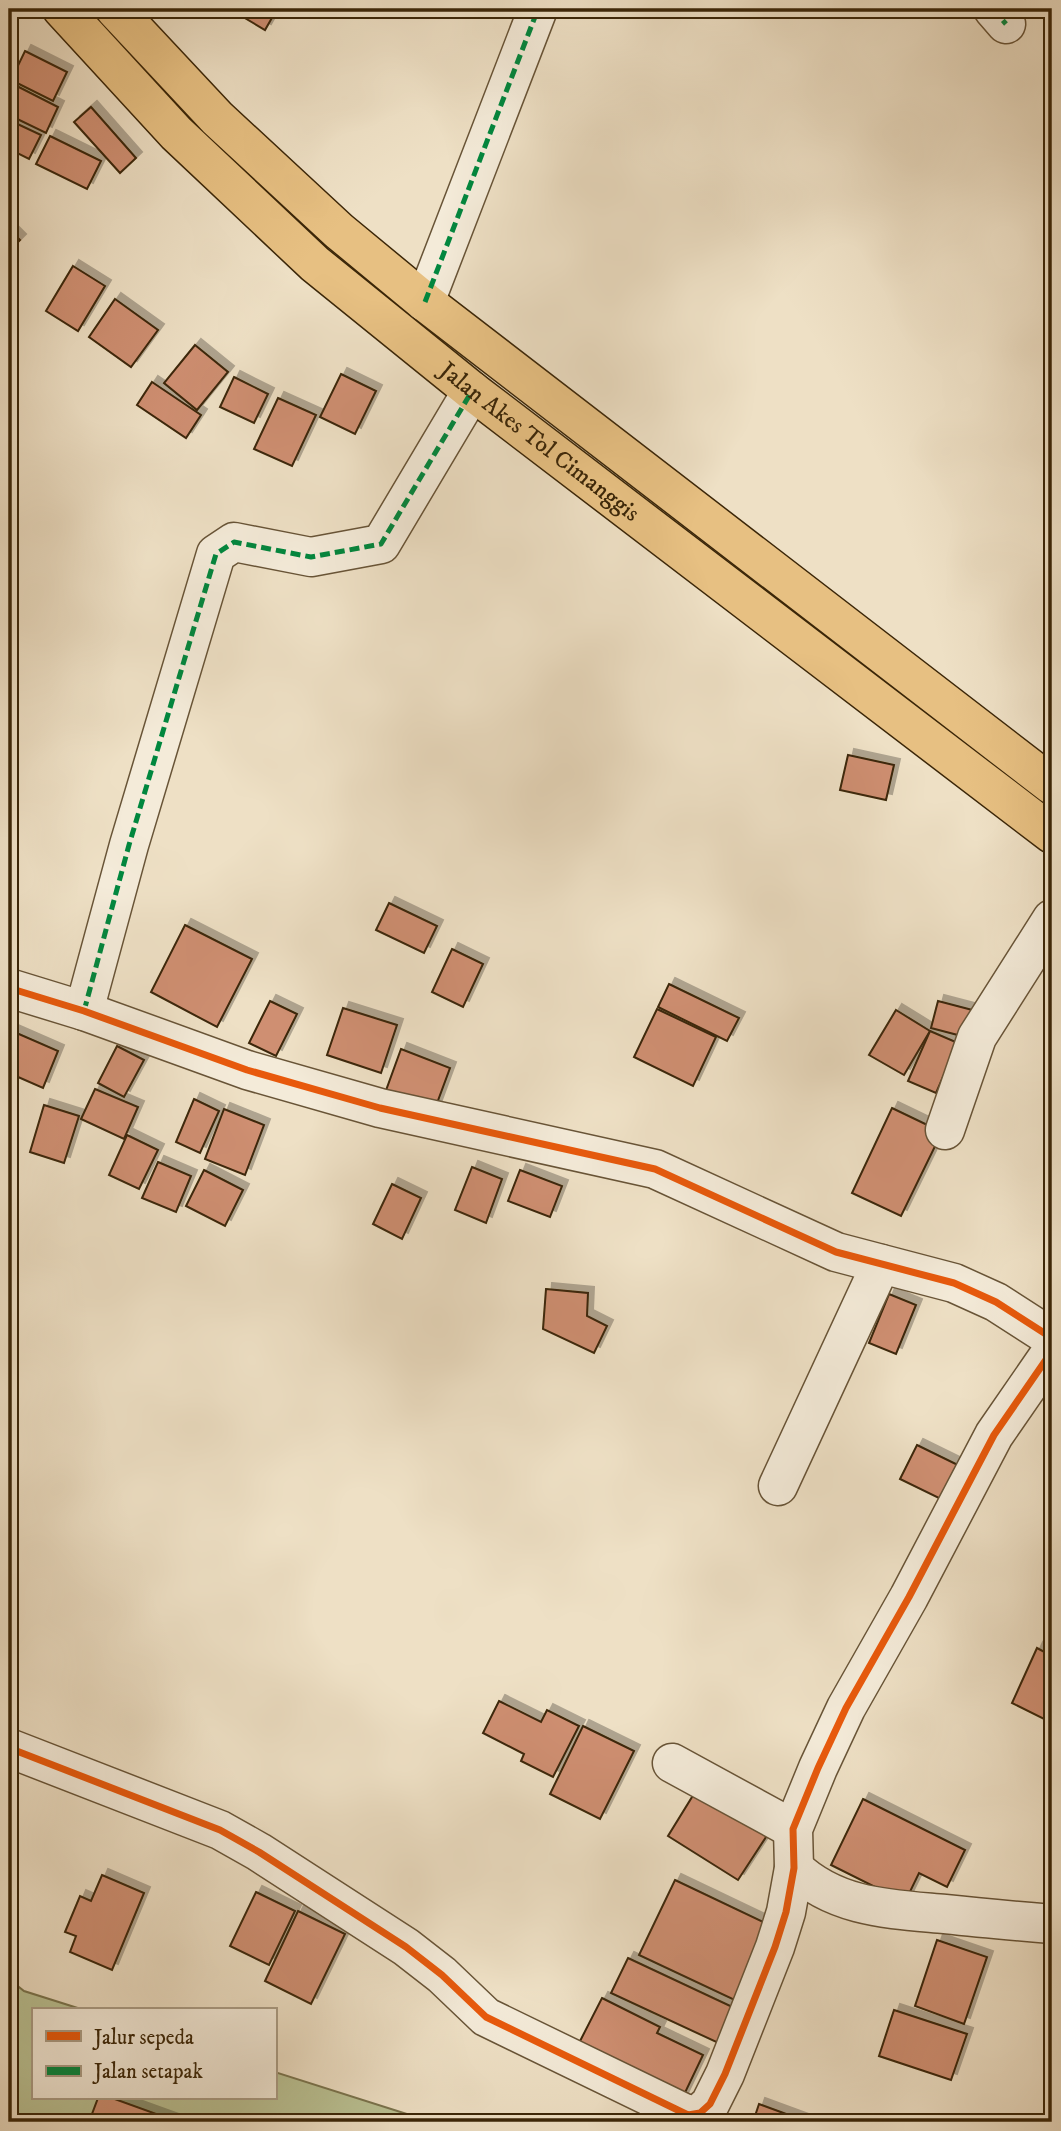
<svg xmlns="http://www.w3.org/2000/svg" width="1061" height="2131" font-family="'IM FELL DW Pica',serif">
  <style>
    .green { fill: #bac294; stroke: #7a744e; stroke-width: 2 }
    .building { fill: #cf8f72; stroke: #3b2608; stroke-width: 2; filter: url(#shadow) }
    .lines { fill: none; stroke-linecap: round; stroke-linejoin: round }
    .minor-casing { stroke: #685437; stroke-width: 41 }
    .major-casing { stroke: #3b2608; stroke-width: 41 }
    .minor { stroke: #f4ebd9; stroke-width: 38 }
    .major { stroke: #e7c082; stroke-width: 38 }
    .quiet { stroke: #00873e; stroke-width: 5; stroke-dasharray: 10 5; stroke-linecap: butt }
    .cycleway-casing { stroke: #f4ebd9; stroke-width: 11 }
    .cycleway { stroke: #e8590c; stroke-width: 7 }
    .labels { text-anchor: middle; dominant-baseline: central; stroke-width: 5; stroke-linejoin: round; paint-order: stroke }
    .street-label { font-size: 24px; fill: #3b2608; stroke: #f4ebd9 }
  </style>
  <defs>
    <filter id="shadow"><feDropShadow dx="6" dy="-6" stdDeviation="0" flood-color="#0004"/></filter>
  </defs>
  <rect width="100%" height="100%" fill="#eee0c5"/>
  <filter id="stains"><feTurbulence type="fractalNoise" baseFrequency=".00286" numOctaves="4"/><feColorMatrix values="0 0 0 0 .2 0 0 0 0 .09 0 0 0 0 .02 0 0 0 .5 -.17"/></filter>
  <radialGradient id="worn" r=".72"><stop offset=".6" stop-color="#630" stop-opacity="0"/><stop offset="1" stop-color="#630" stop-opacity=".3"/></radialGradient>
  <!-- green -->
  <path class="green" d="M 9,1979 L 24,1991 L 84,2010 L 33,2010 L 33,2098 L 275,2098 L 275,2072 L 432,2122 L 9,2122 Z"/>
  <!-- building -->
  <g class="building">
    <path d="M 241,9 L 277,9 L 265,30 L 238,14 Z"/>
    <path d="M 25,51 L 67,72 L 53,101 L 11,80 Z"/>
    <path d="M 9,82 L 58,107 L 46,133 L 9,115 Z"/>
    <path d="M 91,107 L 136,158 L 120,173 L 74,122 Z"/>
    <path d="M 9,120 L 41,135 L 29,159 L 9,149 Z"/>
    <path d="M 50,136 L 101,161 L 87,189 L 36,164 Z"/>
    <path d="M 9,229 L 20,240 L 9,251 Z"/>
    <path d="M 73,266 L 105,286 L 78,331 L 46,311 Z"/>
    <path d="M 115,299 L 158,330 L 131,367 L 89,337 Z"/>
    <path d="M 195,345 L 228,372 L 197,410 L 164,383 Z"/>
    <path d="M 341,374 L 376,391 L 355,434 L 320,417 Z"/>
    <path d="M 234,377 L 268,394 L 254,423 L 220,407 Z"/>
    <path d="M 152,382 L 201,415 L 186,438 L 137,405 Z"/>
    <path d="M 278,398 L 316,415 L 292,466 L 254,449 Z"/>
    <path d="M 848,755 L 894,765 L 886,800 L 840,790 Z"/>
    <path d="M 389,903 L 437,926 L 424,953 L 376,930 Z"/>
    <path d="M 185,925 L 252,959 L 217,1027 L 151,992 Z"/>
    <path d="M 452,949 L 483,964 L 463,1007 L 432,992 Z"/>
    <path d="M 669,984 L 739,1018 L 727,1041 L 658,1007 Z"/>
    <path d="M 270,1001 L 297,1014 L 276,1056 L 249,1043 Z"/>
    <path d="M 938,1001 L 980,1012 L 973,1039 L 931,1028 Z"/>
    <path d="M 343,1008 L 397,1025 L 381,1073 L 327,1055 Z"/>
    <path d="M 657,1009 L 716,1037 L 693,1086 L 634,1057 Z"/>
    <path d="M 896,1010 L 930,1031 L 904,1075 L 869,1055 Z"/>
    <path d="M 12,1031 L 58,1051 L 43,1088 L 9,1073 L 9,1038 Z"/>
    <path d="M 930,1031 L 958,1043 L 936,1093 L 908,1081 Z"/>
    <path d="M 117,1046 L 144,1060 L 124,1097 L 98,1083 Z"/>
    <path d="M 401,1049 L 450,1068 L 433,1114 L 384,1096 Z"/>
    <path d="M 95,1089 L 138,1107 L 124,1139 L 81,1119 Z"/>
    <path d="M 194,1099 L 219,1111 L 200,1153 L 176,1142 Z"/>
    <path d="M 44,1105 L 79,1116 L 64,1163 L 30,1152 Z"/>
    <path d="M 892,1108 L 942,1132 L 901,1216 L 852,1193 Z"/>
    <path d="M 224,1109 L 264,1125 L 245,1175 L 205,1159 Z"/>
    <path d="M 127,1135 L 158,1150 L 139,1189 L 109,1175 Z"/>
    <path d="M 158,1162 L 191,1176 L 176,1212 L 142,1198 Z"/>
    <path d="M 472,1167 L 502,1179 L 486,1223 L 455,1210 Z"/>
    <path d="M 204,1170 L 243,1190 L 225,1226 L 186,1206 Z"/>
    <path d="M 520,1170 L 562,1186 L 550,1217 L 508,1201 Z"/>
    <path d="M 392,1184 L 421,1198 L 402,1239 L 373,1224 Z"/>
    <path d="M 546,1289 L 588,1293 L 587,1316 L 607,1326 L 594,1353 L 543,1329 Z"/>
    <path d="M 889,1294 L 916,1305 L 896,1354 L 869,1343 Z"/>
    <path d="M 917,1445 L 964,1468 L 947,1502 L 900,1479 Z"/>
    <path d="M 1037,1648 L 1052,1656 L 1052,1712 L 1048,1721 L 1012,1703 Z"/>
    <path d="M 499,1701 L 541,1722 L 547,1710 L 579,1726 L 553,1777 L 521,1761 L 524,1754 L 483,1733 Z"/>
    <path d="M 583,1726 L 634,1751 L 600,1819 L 550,1794 Z"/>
    <path d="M 697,1789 L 768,1834 L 738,1880 L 668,1836 Z"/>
    <path d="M 863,1799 L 965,1850 L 947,1887 L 919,1873 L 905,1902 L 831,1865 Z"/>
    <path d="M 102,1875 L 144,1893 L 112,1970 L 70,1952 L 76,1936 L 65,1932 L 80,1896 L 91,1901 Z"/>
    <path d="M 675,1880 L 776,1928 L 741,2003 L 639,1955 Z"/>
    <path d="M 256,1892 L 295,1911 L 269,1965 L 230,1946 Z"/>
    <path d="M 298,1911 L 345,1934 L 311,2004 L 265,1981 Z"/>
    <path d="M 937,1940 L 987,1957 L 964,2024 L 915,2006 Z"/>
    <path d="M 628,1958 L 741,2011 L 725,2046 L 611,1993 Z"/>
    <path d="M 602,1998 L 660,2027 L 657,2033 L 703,2055 L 682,2099 L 577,2047 Z"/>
    <path d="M 894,2010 L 967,2034 L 951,2080 L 879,2056 Z"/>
    <path d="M 98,2098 L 112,2098 L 173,2120 L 172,2122 L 89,2122 Z"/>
    <path d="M 759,2104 L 808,2122 L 753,2122 Z"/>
  </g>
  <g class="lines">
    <defs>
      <g id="minor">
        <path d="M 993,9 L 1006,24"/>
        <path d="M 425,302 L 538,9"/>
        <path d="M 9,988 L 84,1011 L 247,1070 L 380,1108 L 655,1169 L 836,1252 L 954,1283 L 996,1302 L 1052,1338"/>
        <path d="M 84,1011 L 129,845 L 216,554 L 234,542 L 311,557 L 381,544 L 472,391"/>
        <path d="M 945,1130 L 977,1037 L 1052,919"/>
        <path d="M 778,1486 L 881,1264"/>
        <path d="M 9,1748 L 220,1830 L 259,1852 L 406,1947 L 442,1975 L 486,2017 L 688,2115 L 700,2113 L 710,2104 L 725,2074 L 775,1947 L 786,1912 L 794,1868 L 793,1829 L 818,1768 L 846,1708 L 909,1597 L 994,1435 L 1052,1351"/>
        <path d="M 672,1763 L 793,1829"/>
        <path d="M 794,1868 C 836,1908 890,1909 945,1914 C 981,1918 1016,1921 1052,1924"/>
      </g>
      <g id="major">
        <path id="s1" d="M 62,9 L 176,133 L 315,264 L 472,391 L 1052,834"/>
        <path d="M 115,9 L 217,118 L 339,231 L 425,302 L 1052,785"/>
      </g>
    </defs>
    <!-- minor casing -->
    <use href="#minor" class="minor-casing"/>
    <!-- major casing -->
    <use href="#major" class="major-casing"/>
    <!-- minor -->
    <use href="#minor" class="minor"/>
    <!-- major -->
    <use href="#major" class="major"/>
    <!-- quiet -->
    <g class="quiet">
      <path d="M 993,9 L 1006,24"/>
      <path d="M 425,302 L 538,9"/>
      <path d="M 84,1011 L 129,845 L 216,554 L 234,542 L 311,557 L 381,544 L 472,391"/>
    </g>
    <defs>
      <g id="cycleway">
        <path d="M 9,988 L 84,1011 L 247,1070 L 380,1108 L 655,1169 L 836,1252 L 954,1283 L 996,1302 L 1052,1338"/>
        <path d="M 9,1748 L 220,1830 L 259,1852 L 406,1947 L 442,1975 L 486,2017 L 688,2115 L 700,2113 L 710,2104 L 725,2074 L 775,1947 L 786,1912 L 794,1868 L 793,1829 L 818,1768 L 846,1708 L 909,1597 L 994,1435 L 1052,1351"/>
      </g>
    </defs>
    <!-- cycleway casing -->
    <use href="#cycleway" class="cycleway-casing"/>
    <!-- cycleway -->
    <use href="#cycleway" class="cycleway"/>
  </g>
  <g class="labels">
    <!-- street labels -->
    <g class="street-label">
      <text stroke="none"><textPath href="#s1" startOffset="646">Jalan Akes Tol Cimanggis</textPath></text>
    </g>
  </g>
  <!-- margin -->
  <rect width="1061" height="2131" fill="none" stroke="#eee0c5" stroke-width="35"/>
  <rect x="10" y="10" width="1040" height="2110" fill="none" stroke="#3b2608" stroke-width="3.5"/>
  <rect x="18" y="18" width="1026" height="2096" fill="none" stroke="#3b2608" stroke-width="2"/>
  <!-- legend -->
  <rect x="32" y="2008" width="245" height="91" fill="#f4ebd9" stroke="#aa9c85" stroke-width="2"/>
  <rect x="46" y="2031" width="35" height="10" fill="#e8590c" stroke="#aa9c85" stroke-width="2"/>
  <text x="94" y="2044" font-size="21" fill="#3b2608">Jalur sepeda</text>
  <rect x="46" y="2066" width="35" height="10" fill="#00873e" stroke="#aa9c85" stroke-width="2"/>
  <text x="94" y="2078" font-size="21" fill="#3b2608">Jalan setapak</text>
  <rect width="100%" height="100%" filter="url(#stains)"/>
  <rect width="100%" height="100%" fill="url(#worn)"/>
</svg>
